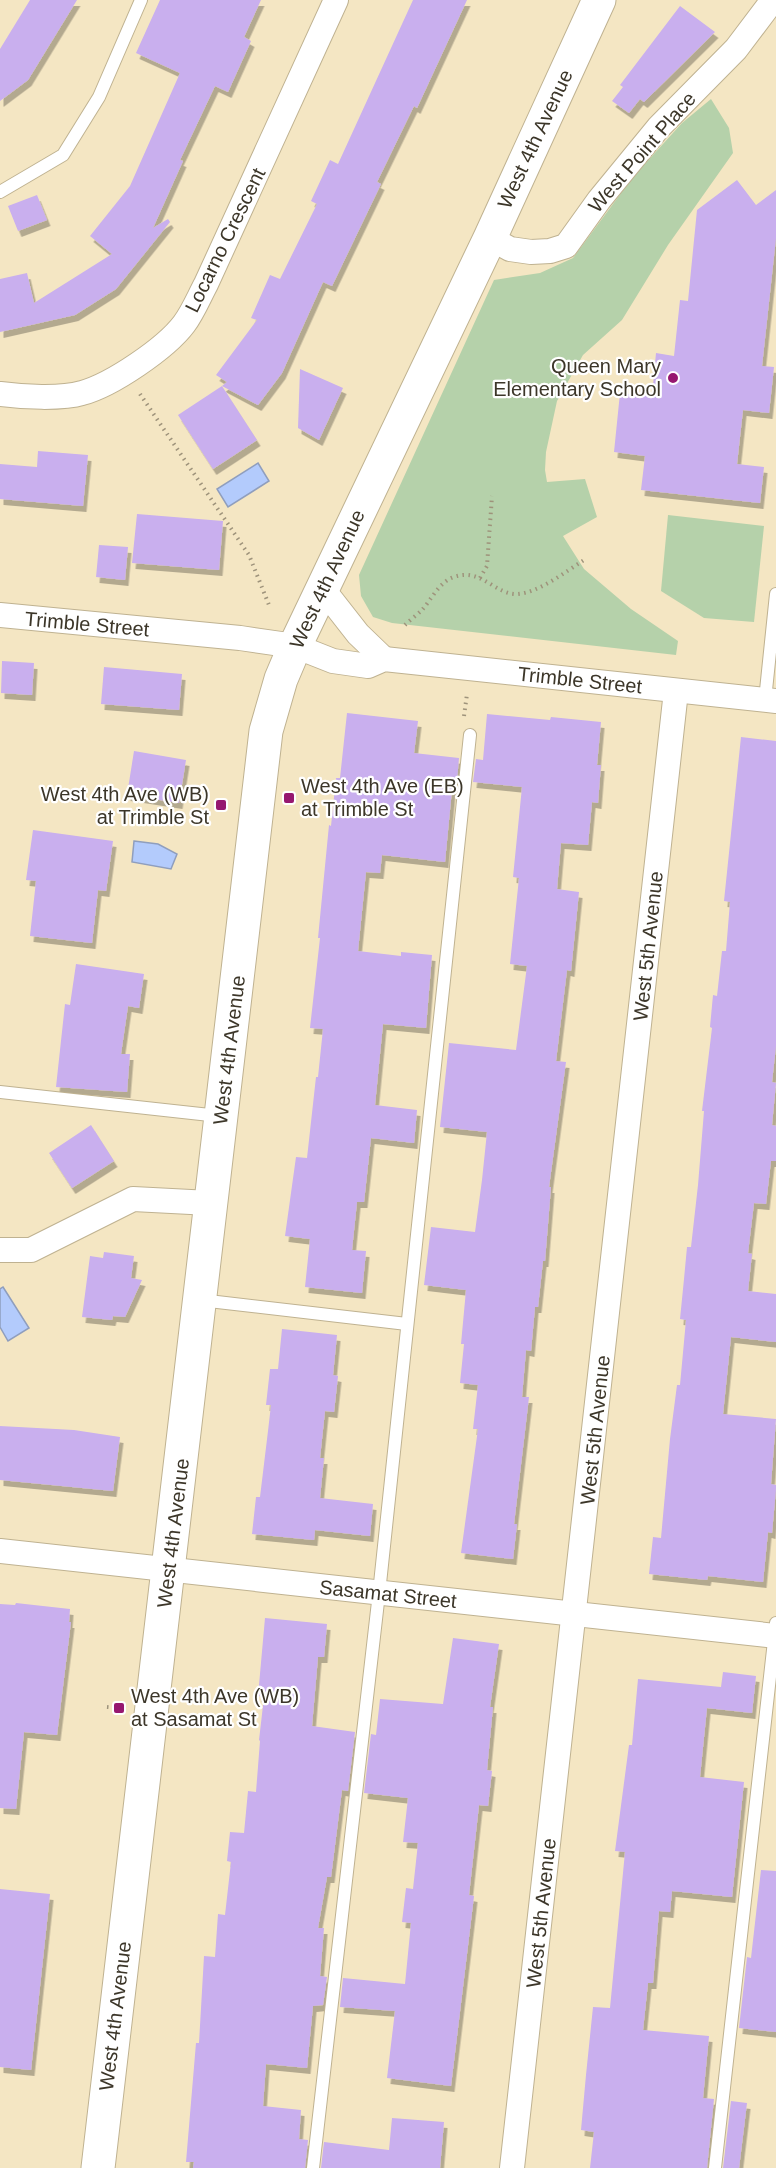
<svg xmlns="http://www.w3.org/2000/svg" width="776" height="2168" font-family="Arial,sans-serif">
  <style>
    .green { fill: #b5d1aa }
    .water { fill: #b3cbfc; stroke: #8f9ebd; stroke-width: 1.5 }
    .building { fill: #c9afee; filter: url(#shadow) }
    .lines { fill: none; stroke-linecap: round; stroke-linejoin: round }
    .service-casing { stroke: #bfb291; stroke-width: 14 }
    .minor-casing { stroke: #bfb291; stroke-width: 26 }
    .secondary-casing { stroke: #bfb291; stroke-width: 35 }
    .path { stroke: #9e937b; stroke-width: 4; stroke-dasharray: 1.5 4.5; stroke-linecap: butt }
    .service { stroke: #fff; stroke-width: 12 }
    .minor { stroke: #fff; stroke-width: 24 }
    .secondary { stroke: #fff; stroke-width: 33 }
    .poi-dot { fill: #961770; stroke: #fff; stroke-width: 2 }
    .labels { text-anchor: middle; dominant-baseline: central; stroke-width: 4.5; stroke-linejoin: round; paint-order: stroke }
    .street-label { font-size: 20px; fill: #3c3629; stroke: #fff }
    .poi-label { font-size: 20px; fill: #3c3629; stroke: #fff; text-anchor: end }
  </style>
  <defs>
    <filter id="shadow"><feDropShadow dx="3.5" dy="6" stdDeviation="0" flood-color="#0004"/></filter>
  </defs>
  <rect width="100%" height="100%" fill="#f4e6c3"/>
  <!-- green -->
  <g class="green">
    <path d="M 711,99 L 729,128 L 733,153 L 668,245 L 622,320 L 583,355 L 557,401 L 546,452 L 545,470 L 547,482 L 585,479 L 597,517 L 563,536 L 584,569 L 631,609 L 678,641 L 676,655 L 392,623 L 373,617 L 361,596 L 359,575 L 494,280 L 540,273 L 573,258 L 633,177 L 682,123 Z"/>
    <path d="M 668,515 L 764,526 L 754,622 L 704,618 L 661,591 Z"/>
  </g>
  <!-- water -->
  <g class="water">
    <path d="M 258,463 L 269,481 L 228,507 L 217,489 Z"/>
    <path d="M 134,841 L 158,844 L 177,854 L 171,869 L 132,862 Z"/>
    <path d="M 3,1287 L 29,1328 L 8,1341 L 0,1327 L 0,1289 Z"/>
  </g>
  <!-- building -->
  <g class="building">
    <path d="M 30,0 L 77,0 L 28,80 L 0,101 L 0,49 Z"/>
    <path d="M 160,0 L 261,0 L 244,37 L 251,41 L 228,92 L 215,86 L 180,160 L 183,161 L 153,228 L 168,219 L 170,222 L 116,289 L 75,315 L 0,332 L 0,279 L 27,273 L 34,303 L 112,254 L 90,236 L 130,186 L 180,73 L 136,53 Z"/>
    <path d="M 413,0 L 467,0 L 417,108 L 414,106 L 377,182 L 381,184 L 332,286 L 323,282 L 282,373 L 258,405 L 222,386 L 227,382 L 216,375 L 257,320 L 251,318 L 270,275 L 280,279 L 317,204 L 311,201 L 330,160 L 338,164 Z"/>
    <path d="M 680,6 L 715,32 L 644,102 L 640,99 L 629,113 L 612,101 L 623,87 L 620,85 Z"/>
    <path d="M 737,180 L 756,205 L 776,190 L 776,238 L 762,366 L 774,367 L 769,413 L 743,410 L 737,464 L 764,467 L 760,503 L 641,490 L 645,456 L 614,452 L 620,393 L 652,396 L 656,353 L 674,356 L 680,300 L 688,301 L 697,210 Z"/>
    <path d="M 37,195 L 47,220 L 18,231 L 8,206 Z"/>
    <path d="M 300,369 L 343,388 L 319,440 L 298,428 Z"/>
    <path d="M 222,386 L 257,440 L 213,469 L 178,415 Z"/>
    <path d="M 38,451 L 88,455 L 83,506 L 0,499 L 0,464 L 37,467 Z"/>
    <path d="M 137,514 L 223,521 L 219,570 L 132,563 Z"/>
    <path d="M 99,545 L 128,547 L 125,580 L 96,577 Z"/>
    <path d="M 2,661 L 34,663 L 32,695 L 1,693 Z"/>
    <path d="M 104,667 L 182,674 L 179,710 L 101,704 Z"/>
    <path d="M 347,713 L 418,721 L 414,753 L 459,758 L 457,780 L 453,779 L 445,862 L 382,855 L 380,873 L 366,872 L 358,951 L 401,956 L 401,952 L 432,955 L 426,1028 L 383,1024 L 375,1105 L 417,1110 L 414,1143 L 371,1138 L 364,1202 L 357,1202 L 352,1250 L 366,1251 L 362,1293 L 305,1287 L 310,1239 L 285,1236 L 296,1157 L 307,1158 L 316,1077 L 318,1077 L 323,1029 L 310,1028 L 320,938 L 318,938 L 329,825 L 331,826 L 336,778 L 340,778 Z"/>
    <path d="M 487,714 L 550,720 L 551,717 L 601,722 L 597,765 L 601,765 L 598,803 L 592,802 L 588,845 L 561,843 L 557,889 L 579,892 L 571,971 L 567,970 L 556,1061 L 566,1062 L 549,1187 L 551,1187 L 545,1261 L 543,1261 L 538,1307 L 535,1307 L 531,1351 L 526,1350 L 522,1397 L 529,1397 L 514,1524 L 517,1524 L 513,1559 L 461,1553 L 478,1429 L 473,1429 L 478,1385 L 460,1383 L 464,1344 L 461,1344 L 466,1290 L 424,1285 L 431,1227 L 475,1232 L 482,1180 L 487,1132 L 440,1127 L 449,1043 L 516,1050 L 527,966 L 510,964 L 519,878 L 513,877 L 522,787 L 473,782 L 476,759 L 483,760 Z"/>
    <path d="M 741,737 L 776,741 L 776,1046 L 772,1082 L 776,1083 L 772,1125 L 776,1126 L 776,1161 L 771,1161 L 766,1204 L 754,1203 L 748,1253 L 752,1254 L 748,1291 L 776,1294 L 776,1342 L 731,1337 L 723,1414 L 776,1419 L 771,1484 L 776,1485 L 776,1489 L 772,1533 L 768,1532 L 763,1582 L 708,1576 L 707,1580 L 649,1574 L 653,1537 L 661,1538 L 670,1439 L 677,1385 L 680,1385 L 686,1320 L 680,1319 L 684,1279 L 687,1247 L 691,1247 L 698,1185 L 704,1111 L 702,1111 L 712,1028 L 710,1027 L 713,995 L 717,996 L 722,951 L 726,951 L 730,902 L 724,901 Z"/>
    <path d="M 134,751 L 186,760 L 179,803 L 127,795 Z"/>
    <path d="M 33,830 L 113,841 L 106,891 L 98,890 L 92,943 L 30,936 L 36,881 L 26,880 Z"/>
    <path d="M 76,964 L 144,974 L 139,1008 L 128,1006 L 121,1054 L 130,1054 L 127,1092 L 56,1087 L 65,1004 L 70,1005 Z"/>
    <path d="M 91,1125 L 114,1161 L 72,1188 L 49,1153 Z"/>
    <path d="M 104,1252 L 134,1256 L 131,1278 L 142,1280 L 125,1317 L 113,1316 L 112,1320 L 82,1317 L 90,1256 L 103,1258 Z"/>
    <path d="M 282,1329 L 337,1335 L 333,1375 L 338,1376 L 334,1412 L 325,1411 L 320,1458 L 324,1458 L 320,1498 L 373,1504 L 370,1536 L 315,1530 L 314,1540 L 252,1534 L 256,1497 L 260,1497 L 268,1431 L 271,1405 L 266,1405 L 270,1369 L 278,1369 Z"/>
    <path d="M 0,1426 L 74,1430 L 120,1437 L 113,1491 L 0,1480 Z"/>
    <path d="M 16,1603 L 70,1609 L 69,1622 L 71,1622 L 57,1735 L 24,1732 L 16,1809 L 0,1808 L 0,1604 L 15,1605 Z"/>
    <path d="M 265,1618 L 327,1624 L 324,1657 L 318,1657 L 312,1726 L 355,1732 L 348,1791 L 342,1790 L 331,1877 L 327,1877 L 318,1928 L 324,1928 L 320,1976 L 327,1977 L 323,2005 L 313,2006 L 307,2068 L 266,2064 L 263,2106 L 301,2110 L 299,2139 L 308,2140 L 305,2168 L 193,2168 L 194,2162 L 186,2162 L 196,2043 L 199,2043 L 204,1956 L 215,1957 L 218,1914 L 225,1915 L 231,1862 L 227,1861 L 230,1832 L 244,1833 L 248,1791 L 256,1792 L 260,1741 L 259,1740 L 264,1697 L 258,1696 Z"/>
    <path d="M 453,1638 L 499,1644 L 490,1707 L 493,1707 L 487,1770 L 492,1771 L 488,1806 L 479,1805 L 469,1895 L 474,1896 L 451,2086 L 387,2078 L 395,2011 L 340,2007 L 343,1978 L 405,1984 L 411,1923 L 402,1922 L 406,1888 L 413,1889 L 418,1843 L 403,1842 L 408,1798 L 364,1793 L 371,1734 L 376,1735 L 380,1699 L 443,1704 Z"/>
    <path d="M 723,1672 L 756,1676 L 752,1713 L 707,1708 L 700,1777 L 744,1782 L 732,1897 L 672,1891 L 670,1912 L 659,1911 L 653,1983 L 648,1983 L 643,2030 L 709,2036 L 703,2098 L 714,2099 L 707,2168 L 590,2168 L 594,2132 L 581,2130 L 586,2075 L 593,2007 L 610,2008 L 625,1852 L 615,1851 L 629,1745 L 632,1745 L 638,1679 L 721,1687 Z"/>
    <path d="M 761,1870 L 776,1871 L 776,2032 L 739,2028 L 747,1957 L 751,1958 Z"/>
    <path d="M 0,1889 L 50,1894 L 31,2070 L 0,2067 Z"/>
    <path d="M 731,2101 L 747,2103 L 739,2168 L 723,2168 Z"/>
    <path d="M 392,2118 L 444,2122 L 440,2168 L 321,2168 L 324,2142 L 389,2150 Z"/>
  </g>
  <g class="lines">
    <defs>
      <g id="service">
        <path d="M 0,192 L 63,155 L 99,97 L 141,0"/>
        <path d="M 765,700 L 776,594"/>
        <path d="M 0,1092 L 219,1116"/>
        <path d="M 200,1300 L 407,1324"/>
        <path d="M 313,2168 L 379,1593 L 470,735"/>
        <path d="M 715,2168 L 776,1623"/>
      </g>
      <g id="minor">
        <path d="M 490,238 L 510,249 L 531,252 L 550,251 L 566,246 L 599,200 L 658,128 L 736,49 L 773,0"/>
        <path d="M 0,394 C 22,397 62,399 82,393 C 112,385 166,348 184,324 C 193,312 199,297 206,284 L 336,0"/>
        <path d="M 322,588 L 358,634 L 384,659"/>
        <path d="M 0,615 L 240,638 L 295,646 L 333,661 L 368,666 L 384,659 L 776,701"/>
        <path d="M 0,1250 L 31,1250 L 133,1199 L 210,1203"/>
        <path d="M 0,1551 L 776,1636"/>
        <path d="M 512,2168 L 676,691"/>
      </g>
      <path id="secondary" d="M 98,2168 L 266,731 L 281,679 L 295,646 L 490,238 L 599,0"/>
    </defs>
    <!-- service casing -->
    <use href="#service" class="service-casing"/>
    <!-- minor casing -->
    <use href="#minor" class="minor-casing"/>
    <!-- secondary casing -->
    <use href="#secondary" class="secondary-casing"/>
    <!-- path -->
    <g class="path">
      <path d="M 140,394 L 249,555 L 269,605"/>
      <path d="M 480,578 L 487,566 L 492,496"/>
      <path d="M 405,625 C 410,620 417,615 422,610 C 431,600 440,581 454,577 C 481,567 496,596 518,594 C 540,592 565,572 584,560"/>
      <path d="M 464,716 L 467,694"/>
      <path d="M 107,1707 L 119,1708"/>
    </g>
    <!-- service -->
    <use href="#service" class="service"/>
    <!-- minor -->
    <use href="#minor" class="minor"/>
    <!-- secondary -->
    <use href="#secondary" class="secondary"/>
  </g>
  <!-- markers -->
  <g class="poi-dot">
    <circle cx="673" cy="378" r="6"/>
    <rect x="283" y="792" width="12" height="12" rx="3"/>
    <rect x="215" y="799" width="12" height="12" rx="3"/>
    <rect x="113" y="1702" width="12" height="12" rx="3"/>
  </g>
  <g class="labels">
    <!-- street labels -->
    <g class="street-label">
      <text transform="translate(535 139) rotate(-65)">West 4th Avenue</text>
      <text transform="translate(642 152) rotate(-49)">West Point Place</text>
      <text transform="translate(225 240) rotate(-64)">Locarno Crescent</text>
      <text transform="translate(327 579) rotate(-65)">West 4th Avenue</text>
      <text transform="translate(87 624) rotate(5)">Trimble Street</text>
      <text transform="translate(580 680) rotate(6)">Trimble Street</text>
      <text transform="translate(648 946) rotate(-84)">West 5th Avenue</text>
      <text transform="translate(229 1050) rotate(-83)">West 4th Avenue</text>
      <text transform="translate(595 1430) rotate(-84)">West 5th Avenue</text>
      <text transform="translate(173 1533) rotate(-83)">West 4th Avenue</text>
      <text transform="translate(388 1594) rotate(6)">Sasamat Street</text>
      <text transform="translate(541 1913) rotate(-84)">West 5th Avenue</text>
      <text transform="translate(115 2016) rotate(-83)">West 4th Avenue</text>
    </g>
    <!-- poi labels -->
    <g class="poi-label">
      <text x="661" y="366">Queen Mary<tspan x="661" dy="23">Elementary School</tspan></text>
      <text x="301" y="786" text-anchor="start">West 4th Ave (EB)<tspan x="301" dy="23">at Trimble St</tspan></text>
      <text x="209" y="794">West 4th Ave (WB)<tspan x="209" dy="23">at Trimble St</tspan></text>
      <text x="131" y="1696" text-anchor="start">West 4th Ave (WB)<tspan x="131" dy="23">at Sasamat St</tspan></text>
    </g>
  </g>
</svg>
